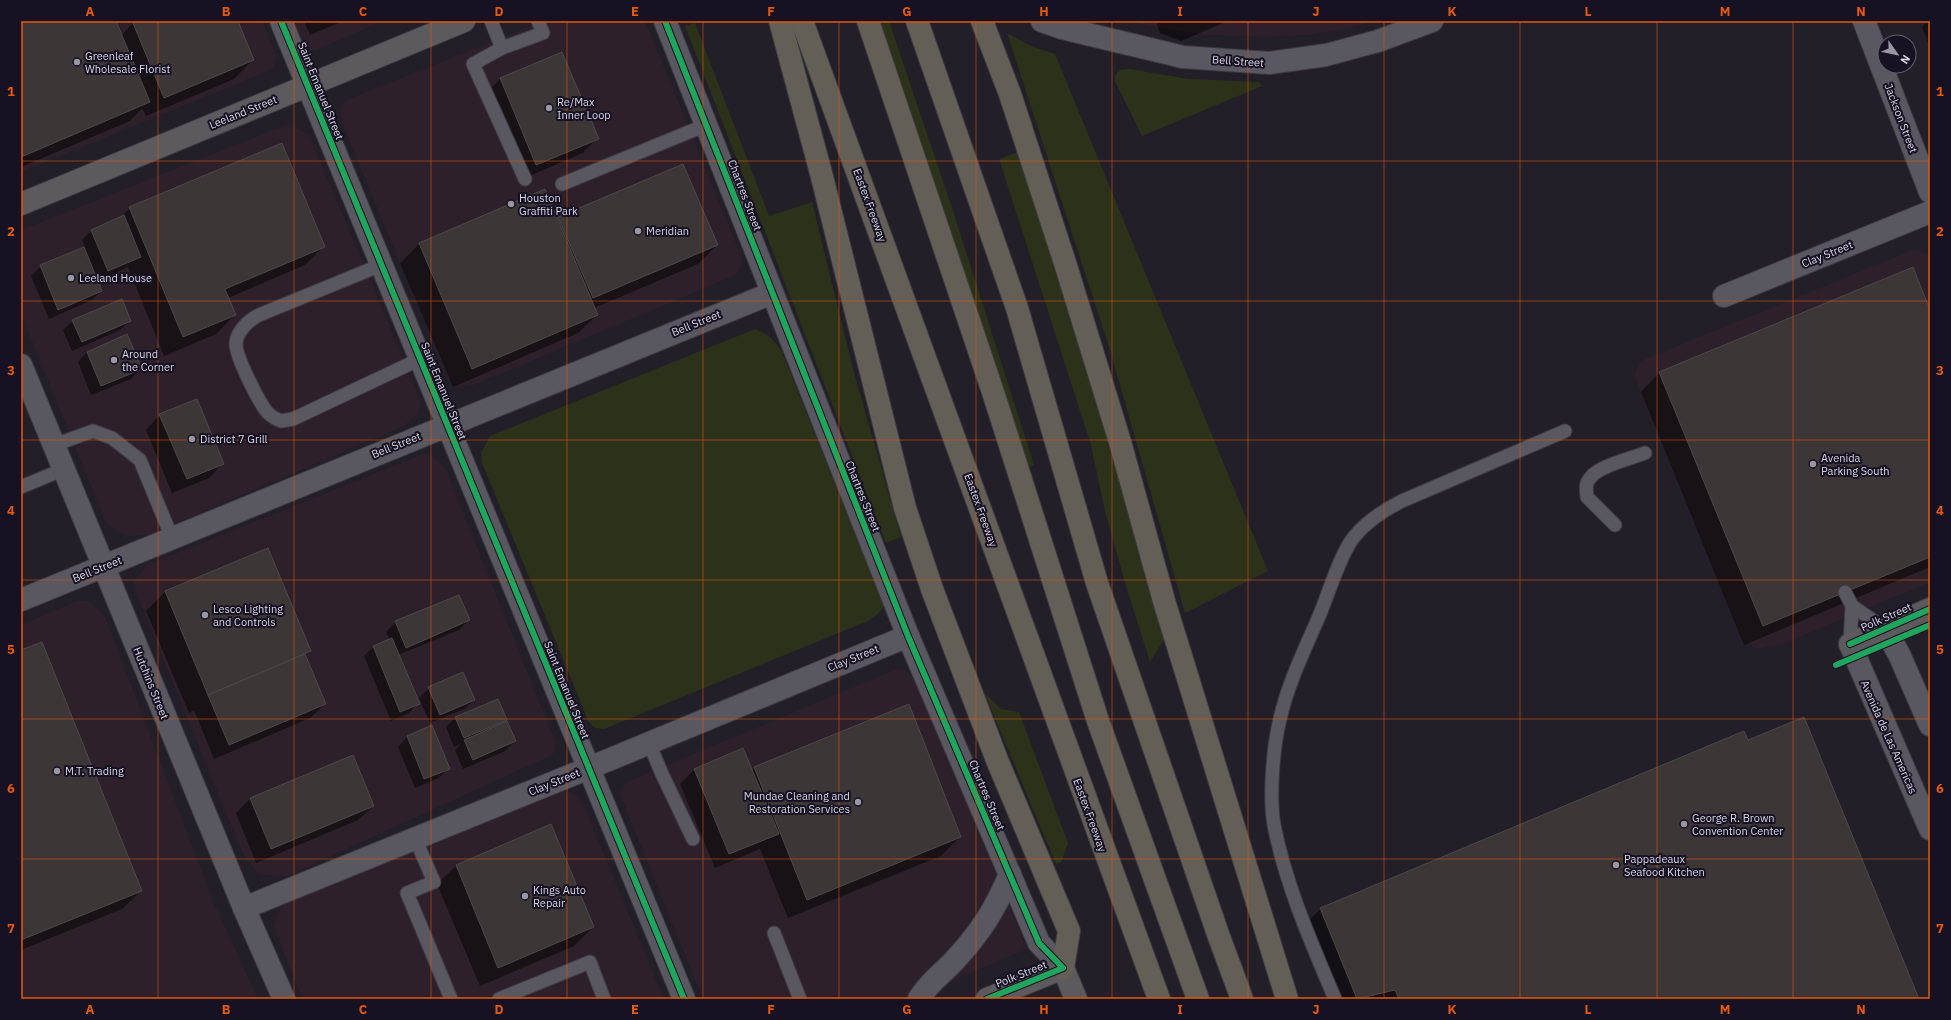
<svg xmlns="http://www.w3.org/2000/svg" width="1951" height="1020" font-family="'IBM Plex Sans',sans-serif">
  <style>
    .commercial { fill: #2d202a }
    .green { fill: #2b3219 }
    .shadow { fill: #0007 }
    .building { fill: #3d3637; stroke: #4d484a }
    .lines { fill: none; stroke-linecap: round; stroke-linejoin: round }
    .service-casing { stroke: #3d3a43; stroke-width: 15 }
    .minor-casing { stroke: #3d3a43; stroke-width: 24 }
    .tertiary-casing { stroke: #3d3a43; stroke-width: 24 }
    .secondary-casing { stroke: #3d3a43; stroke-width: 24 }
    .motorway-casing { stroke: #3d3a43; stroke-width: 24 }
    .service { stroke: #595760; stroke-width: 13 }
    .minor { stroke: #595760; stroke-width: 22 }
    .tertiary { stroke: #595760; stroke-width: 22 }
    .secondary { stroke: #5d5a5e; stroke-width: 22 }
    .motorway { stroke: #635f57; stroke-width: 22 }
    .cycleway-casing { stroke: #161123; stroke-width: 8 }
    .cycleway { stroke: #20a55d; stroke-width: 6 }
    .grid { fill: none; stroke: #e8590c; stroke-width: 1; stroke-opacity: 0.55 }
    .poi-dot { fill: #9a97a3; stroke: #161123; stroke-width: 1.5 }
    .labels { text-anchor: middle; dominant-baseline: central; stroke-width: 4; stroke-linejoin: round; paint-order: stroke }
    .poi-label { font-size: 11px; fill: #dad7e4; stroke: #161123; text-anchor: start }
    .street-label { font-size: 11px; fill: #dad7e4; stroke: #161123 }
    .neatline { fill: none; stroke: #e8590c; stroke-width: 1.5 }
    .grid-label { font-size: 13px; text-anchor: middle; font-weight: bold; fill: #e8590c }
  </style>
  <rect width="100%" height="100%" fill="#221f29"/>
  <!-- commercial -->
  <g class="commercial">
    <path d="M 21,21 L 262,21 L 276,56 L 274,65 L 268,71 L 21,172 Z"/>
    <path d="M 294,21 L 382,21 L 317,50 L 309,50 L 303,44 Z"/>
    <path d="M 544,21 L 645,21 L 742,258 L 739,269 L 736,275 L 471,386 L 457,385 L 448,378 L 342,123 L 340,112 L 343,104 L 349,99 Z"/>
    <path d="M 1133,21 L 1372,21 L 1353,27 L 1310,35 L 1262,36 L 1204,35 L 1145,25 Z"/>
    <path d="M 289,124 L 309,135 L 421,401 L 418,414 L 402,427 L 148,535 L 129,536 L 117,532 L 106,522 L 21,314 L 21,230 Z"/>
    <path d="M 1913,250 L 1926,253 L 1930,257 L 1930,582 L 1783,644 L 1757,649 L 1742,638 L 1643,399 L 1635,374 L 1638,364 L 1643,360 Z"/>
    <path d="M 426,453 L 437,460 L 446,470 L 556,744 L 555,751 L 552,755 L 287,876 L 273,876 L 258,874 L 242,852 L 136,592 L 134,582 L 147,565 Z"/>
    <path d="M 77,601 L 88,601 L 98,609 L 106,619 L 213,901 L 258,999 L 21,999 L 21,625 Z"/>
    <path d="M 899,668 L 906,670 L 915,680 L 1027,949 L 910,999 L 703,999 L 622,799 L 620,794 L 622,788 L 627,782 Z"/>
    <path d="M 562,790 L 575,793 L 584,806 L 664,999 L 303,999 L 273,926 L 280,908 L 290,899 Z"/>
  </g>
  <!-- green -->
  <g class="green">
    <path d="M 879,21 L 889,21 L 952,208 L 1034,465 L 1028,468 Z"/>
    <path d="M 695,23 L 769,216 L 812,202 L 853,369 L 901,537 L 886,543 L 685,26 Z"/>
    <path d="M 1007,33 L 1033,47 L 1055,54 L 1268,571 L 1185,613 L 1110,350 Z"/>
    <path d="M 1130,69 L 1189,79 L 1259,82 L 1262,86 L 1142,136 L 1115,81 L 1115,76 L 1120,70 Z"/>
    <path d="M 1018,152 C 1071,313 1120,475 1165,638 L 1150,662 L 1126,586 L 1105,511 L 1091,445 L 999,159 Z"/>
    <path d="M 755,329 C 769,334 775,341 782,352 L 884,606 L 878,614 L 868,621 L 604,729 L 595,728 L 588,721 L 584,710 L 482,463 L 481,453 L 490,436 Z"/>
    <path d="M 984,692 L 1001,709 L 1019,712 L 1068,843 L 1061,862 L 1056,864 Z"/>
  </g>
  <!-- shadow -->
  <g class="shadow">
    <path d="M 21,21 L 114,21 L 121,36 L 133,23 L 139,21 L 237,21 L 253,60 L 234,79 L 146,116 L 142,108 L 130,121 L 21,167 Z"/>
    <path d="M 304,21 L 343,21 L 310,35 Z"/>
    <path d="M 1156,21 L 1228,21 L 1181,41 L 1160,33 Z"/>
    <path d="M 1928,21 L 1930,21 L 1930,48 L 1922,27 Z"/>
    <path d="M 561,53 L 597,138 L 583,153 L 522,179 L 486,94 L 500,79 Z"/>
    <path d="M 545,190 L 557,220 L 559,218 L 717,245 L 698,264 L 594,308 L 597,315 L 578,333 L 453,387 L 400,263 L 419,244 Z"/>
    <path d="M 130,208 L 324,246 L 305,265 L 228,298 L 235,315 L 216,334 L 164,356 L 128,267 L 97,281 L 101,291 L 92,300 L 49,319 L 31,276 L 41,266 L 85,247 L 82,240 L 92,230 L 119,219 Z"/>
    <path d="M 1930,312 L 1930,567 L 1744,645 L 1641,392 L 1659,373 Z"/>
    <path d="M 73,321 L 130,321 L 120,330 L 72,351 L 63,330 Z"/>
    <path d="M 87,352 L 140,369 L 131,379 L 91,395 L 78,362 Z"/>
    <path d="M 160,415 L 223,463 L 209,478 L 172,493 L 146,430 Z"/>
    <path d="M 267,549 L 310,651 L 305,656 L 325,704 L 310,718 L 214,759 L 194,710 L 189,713 L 146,611 L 165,592 Z"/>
    <path d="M 469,620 L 459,630 L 398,655 L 418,703 L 409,713 L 391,721 L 364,656 L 373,647 L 390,640 L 386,632 L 396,622 Z"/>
    <path d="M 21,651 L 141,891 L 122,909 L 21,950 Z"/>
    <path d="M 429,688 L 474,700 L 464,709 L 430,723 L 419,698 Z"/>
    <path d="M 455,718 L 506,720 L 500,725 L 515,741 L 505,751 L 463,769 L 455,750 L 461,744 L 454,747 L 446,727 Z"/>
    <path d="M 431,727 L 449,768 L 439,778 L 415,788 L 398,747 L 407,737 Z"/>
    <path d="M 1747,742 L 1918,999 L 1337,999 L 1306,923 L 1321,909 Z"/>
    <path d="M 742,749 L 751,771 L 754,768 L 960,837 L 941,856 L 788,918 L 760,849 L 715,868 L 680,784 L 694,770 Z"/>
    <path d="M 352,756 L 373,806 L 358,820 L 256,863 L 236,813 L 250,799 Z"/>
    <path d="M 551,825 L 593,927 L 574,946 L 480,986 L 437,884 L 456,866 Z"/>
  </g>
  <!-- building -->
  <g class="building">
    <path d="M 21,21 L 116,21 L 150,102 L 21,157 Z"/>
    <path d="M 136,21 L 238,21 L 254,60 L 164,98 L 133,23 Z"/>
    <path d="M 562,52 L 599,139 L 536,165 L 500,78 Z"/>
    <path d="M 282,143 L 325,247 L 225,289 L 236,315 L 183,337 L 129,207 Z"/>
    <path d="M 683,164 L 718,245 L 593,298 L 558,217 Z"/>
    <path d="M 545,189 L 598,315 L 472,369 L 419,243 Z"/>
    <path d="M 124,215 L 141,257 L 108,271 L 91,230 Z"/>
    <path d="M 84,247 L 102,291 L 58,310 L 40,265 Z"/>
    <path d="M 1913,267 L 1930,310 L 1930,557 L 1763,626 L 1659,372 Z"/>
    <path d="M 122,299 L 131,321 L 82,342 L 72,320 Z"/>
    <path d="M 127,334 L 142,369 L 101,386 L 87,352 Z"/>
    <path d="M 197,399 L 224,464 L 187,479 L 159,414 Z"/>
    <path d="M 268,548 L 311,651 L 208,695 L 165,591 Z"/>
    <path d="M 459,595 L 470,620 L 406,648 L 395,621 Z"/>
    <path d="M 392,638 L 420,704 L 400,712 L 373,646 Z"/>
    <path d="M 42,642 L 142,891 L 21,940 L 21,650 Z"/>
    <path d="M 305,654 L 326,704 L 229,745 L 208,695 Z"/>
    <path d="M 463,672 L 475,700 L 440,715 L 428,687 Z"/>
    <path d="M 498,699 L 507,720 L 464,738 L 455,717 Z"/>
    <path d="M 909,704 L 961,837 L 807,900 L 754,767 Z"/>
    <path d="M 1804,717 L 1919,999 L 1399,999 L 1395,990 L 1357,999 L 1320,908 L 1744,731 L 1748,740 Z"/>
    <path d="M 507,721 L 516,741 L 473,760 L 464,740 Z"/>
    <path d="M 432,725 L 450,769 L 424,779 L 407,736 Z"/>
    <path d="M 743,748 L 779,834 L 729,854 L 694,769 Z"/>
    <path d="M 353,755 L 374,806 L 271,849 L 250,798 Z"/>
    <path d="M 551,824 L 594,927 L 498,968 L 456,865 Z"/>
  </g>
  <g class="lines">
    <defs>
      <g id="service">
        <path d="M 491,21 L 502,48 L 543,33 L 538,21"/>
        <path d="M 502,48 L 473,64 L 525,179"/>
        <path d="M 562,184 L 706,125"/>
        <path d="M 381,265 L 259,315 C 249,320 237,331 236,343 C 235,355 259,403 268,413 C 272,417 276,419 281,421 L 293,419 L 420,359"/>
        <path d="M 54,445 L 93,431 L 112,438 L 140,460 L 172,538"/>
        <path d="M 21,487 L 64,469"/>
        <path d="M 1615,525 L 1587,497 C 1586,489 1585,483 1591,477 C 1599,466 1632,458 1645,453"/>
        <path d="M 1845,592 L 1852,606 L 1850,644"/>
        <path d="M 1852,606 L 1884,628"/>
        <path d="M 649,743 L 662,774 L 693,839"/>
        <path d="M 415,838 L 434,882 L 407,893 L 451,999"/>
        <path d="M 774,933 L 800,999"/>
        <path d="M 499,999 L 590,962 L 604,999"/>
        <path d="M 1335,999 C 1311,942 1286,886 1274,825 C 1269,797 1273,747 1280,719 C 1288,683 1305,649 1320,614 C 1328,595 1341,552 1354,537 C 1367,521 1384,510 1402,501 L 1565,431"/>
      </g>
      <g id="minor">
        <path d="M 1724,296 L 1930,212"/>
        <path d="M 21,365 L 244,908 L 284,999"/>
        <path d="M 21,600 L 772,293"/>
        <path d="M 244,908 L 589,768 L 908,636"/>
      </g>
      <g id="tertiary">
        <path d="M 281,21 L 684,999"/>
        <path d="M 665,21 L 908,636 L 1039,943 L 1063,968"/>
        <path d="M 1042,21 L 1062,28 L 1183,57 L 1269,63 L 1326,55 L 1378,41 L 1432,21"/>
        <path d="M 1864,21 L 1930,192"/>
        <path d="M 1884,628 L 1899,654 L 1930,725"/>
        <path d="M 1850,644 L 1930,829"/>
        <path d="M 919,999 C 928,983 942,974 954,961 C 980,933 995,910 1010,874"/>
      </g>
      <g id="secondary">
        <path d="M 21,204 L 464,21"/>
        <path d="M 1850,644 L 1930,609"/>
        <path d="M 987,999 L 1063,968 L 1076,999"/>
      </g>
      <g id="motorway">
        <path d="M 780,21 L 821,173 L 905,508 L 932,589 L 997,760 L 1069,931 L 1063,968"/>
        <path d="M 802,21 C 923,346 1038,674 1159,999"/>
        <path d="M 868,21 L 993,392 L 1098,721 L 1198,999"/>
        <path d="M 917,21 L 1017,308 L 1097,583 L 1218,934 L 1242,999"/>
        <path d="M 982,21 L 1010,94 L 1066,266 L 1120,442 L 1164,601 L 1287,999"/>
      </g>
    </defs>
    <!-- service casing -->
    <use href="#service" class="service-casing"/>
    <!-- minor casing -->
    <use href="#minor" class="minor-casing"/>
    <!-- tertiary casing -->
    <use href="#tertiary" class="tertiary-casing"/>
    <!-- secondary casing -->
    <use href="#secondary" class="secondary-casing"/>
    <!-- motorway casing -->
    <use href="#motorway" class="motorway-casing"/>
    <!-- service -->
    <use href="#service" class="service"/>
    <!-- minor -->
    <use href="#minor" class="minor"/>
    <!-- tertiary -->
    <use href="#tertiary" class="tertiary"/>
    <!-- secondary -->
    <use href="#secondary" class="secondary"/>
    <!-- motorway -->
    <use href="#motorway" class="motorway"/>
    <defs>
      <g id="cycleway">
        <path d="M 281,21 L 684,999"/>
        <path d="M 665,21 L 908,636 L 1039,943 L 1063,968 L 987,999"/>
        <path d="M 1850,644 L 1930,609"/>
        <path d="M 1836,665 L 1930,625"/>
      </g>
    </defs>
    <!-- cycleway casing -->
    <use href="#cycleway" class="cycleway-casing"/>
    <!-- cycleway -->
    <use href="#cycleway" class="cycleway"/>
  </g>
  <!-- grid -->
  <path class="grid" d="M 158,21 L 158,999M 294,21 L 294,999M 431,21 L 431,999M 567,21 L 567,999M 703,21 L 703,999M 839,21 L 839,999M 976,21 L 976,999M 1112,21 L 1112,999M 1248,21 L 1248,999M 1384,21 L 1384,999M 1520,21 L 1520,999M 1657,21 L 1657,999M 1793,21 L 1793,999M 21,161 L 1930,161M 21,301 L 1930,301M 21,440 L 1930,440M 21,580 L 1930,580M 21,719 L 1930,719M 21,859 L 1930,859"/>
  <!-- markers -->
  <g class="poi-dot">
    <circle cx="77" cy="62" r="4"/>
    <circle cx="549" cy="108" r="4"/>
    <circle cx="511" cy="204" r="4"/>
    <circle cx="638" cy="231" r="4"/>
    <circle cx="71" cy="278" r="4"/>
    <circle cx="114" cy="360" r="4"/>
    <circle cx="192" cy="439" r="4"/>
    <circle cx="1813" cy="464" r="4"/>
    <circle cx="205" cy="615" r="4"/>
    <circle cx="57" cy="771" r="4"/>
    <circle cx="858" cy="802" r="4"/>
    <circle cx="1684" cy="824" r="4"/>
    <circle cx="1616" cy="865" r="4"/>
    <circle cx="525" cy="896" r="4"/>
  </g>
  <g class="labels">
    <!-- poi labels -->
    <g class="poi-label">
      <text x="85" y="56">Greenleaf<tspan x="85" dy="13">Wholesale Florist</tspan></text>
      <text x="557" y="102">Re/Max<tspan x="557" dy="13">Inner Loop</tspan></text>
      <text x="519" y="198">Houston<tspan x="519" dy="13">Graffiti Park</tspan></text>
      <text x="646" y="231">Meridian</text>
      <text x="79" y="278">Leeland House</text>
      <text x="122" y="354">Around<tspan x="122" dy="13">the Corner</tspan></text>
      <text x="200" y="439">District 7 Grill</text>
      <text x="1821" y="458">Avenida<tspan x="1821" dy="13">Parking South</tspan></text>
      <text x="213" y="609">Lesco Lighting<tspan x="213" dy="13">and Controls</tspan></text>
      <text x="65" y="771">M.T. Trading</text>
      <text x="850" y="796" text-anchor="end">Mundae Cleaning and<tspan x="850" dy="13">Restoration Services</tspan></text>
      <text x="1692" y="818">George R. Brown<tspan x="1692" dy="13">Convention Center</tspan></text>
      <text x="1624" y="859">Pappadeaux<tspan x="1624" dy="13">Seafood Kitchen</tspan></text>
      <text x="533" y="890">Kings Auto<tspan x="533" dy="13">Repair</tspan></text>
    </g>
    <!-- street labels -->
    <g class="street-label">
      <text transform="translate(1238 61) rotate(4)">Bell Street</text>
      <text transform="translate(321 91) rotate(68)">Saint Emanuel Street</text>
      <text transform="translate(243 112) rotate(-22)">Leeland Street</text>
      <text transform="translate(1901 118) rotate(69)">Jackson Street</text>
      <text transform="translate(745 195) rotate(69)">Chartres Street</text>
      <text transform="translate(870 205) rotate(70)">Eastex Freeway</text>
      <text transform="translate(1827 254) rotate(-22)">Clay Street</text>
      <text transform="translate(696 323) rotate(-22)">Bell Street</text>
      <text transform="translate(444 391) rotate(68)">Saint Emanuel Street</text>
      <text transform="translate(396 445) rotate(-22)">Bell Street</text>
      <text transform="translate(863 496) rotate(68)">Chartres Street</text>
      <text transform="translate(981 510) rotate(70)">Eastex Freeway</text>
      <text transform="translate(97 569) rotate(-22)">Bell Street</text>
      <text transform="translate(1886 617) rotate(-24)">Polk Street</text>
      <text transform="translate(853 658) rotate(-22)">Clay Street</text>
      <text transform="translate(151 683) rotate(68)">Hutchins Street</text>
      <text transform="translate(567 690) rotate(68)">Saint Emanuel Street</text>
      <text transform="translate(1889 737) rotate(66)">Avenida de Las Americas</text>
      <text transform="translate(554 782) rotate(-22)">Clay Street</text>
      <text transform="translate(987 795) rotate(67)">Chartres Street</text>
      <text transform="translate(1090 815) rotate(70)">Eastex Freeway</text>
      <text transform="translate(1021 974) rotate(-22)">Polk Street</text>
    </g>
  </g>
  <!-- border -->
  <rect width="1951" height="1020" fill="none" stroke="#161123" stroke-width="44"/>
  <!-- north arrow -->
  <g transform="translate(1897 54) rotate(123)"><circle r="19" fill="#161123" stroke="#646070"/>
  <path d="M0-3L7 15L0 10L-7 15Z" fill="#9a97a3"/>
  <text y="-6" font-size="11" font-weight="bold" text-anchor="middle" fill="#dad7e4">N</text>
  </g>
  <rect x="22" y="22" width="1907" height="976" class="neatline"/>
  <g class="grid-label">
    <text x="90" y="16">A</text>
    <text x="226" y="16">B</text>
    <text x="363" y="16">C</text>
    <text x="499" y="16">D</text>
    <text x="635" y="16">E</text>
    <text x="771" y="16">F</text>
    <text x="907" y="16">G</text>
    <text x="1044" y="16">H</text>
    <text x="1180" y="16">I</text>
    <text x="1316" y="16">J</text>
    <text x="1452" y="16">K</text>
    <text x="1588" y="16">L</text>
    <text x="1725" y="16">M</text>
    <text x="1861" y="16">N</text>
    <text x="11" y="96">1</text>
    <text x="1940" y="96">1</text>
    <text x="11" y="236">2</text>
    <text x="1940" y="236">2</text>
    <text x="11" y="375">3</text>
    <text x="1940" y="375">3</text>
    <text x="11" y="515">4</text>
    <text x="1940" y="515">4</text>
    <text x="11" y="654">5</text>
    <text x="1940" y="654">5</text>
    <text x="11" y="793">6</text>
    <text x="1940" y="793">6</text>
    <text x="11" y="933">7</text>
    <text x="1940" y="933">7</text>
    <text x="90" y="1014">A</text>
    <text x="226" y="1014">B</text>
    <text x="363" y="1014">C</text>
    <text x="499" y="1014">D</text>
    <text x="635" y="1014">E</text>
    <text x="771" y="1014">F</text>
    <text x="907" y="1014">G</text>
    <text x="1044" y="1014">H</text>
    <text x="1180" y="1014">I</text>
    <text x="1316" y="1014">J</text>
    <text x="1452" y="1014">K</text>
    <text x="1588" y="1014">L</text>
    <text x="1725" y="1014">M</text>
    <text x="1861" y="1014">N</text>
  </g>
</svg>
